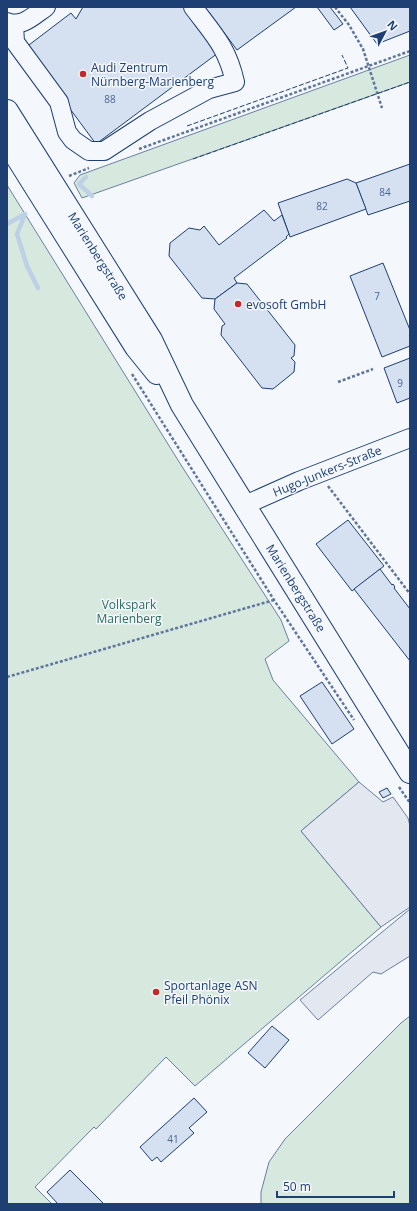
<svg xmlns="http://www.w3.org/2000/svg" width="417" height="1211" font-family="'Open Sans',sans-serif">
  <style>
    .green { fill: #d7e8df; stroke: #687fa3 }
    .parking { fill: #e3e8f0; stroke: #687fa3 }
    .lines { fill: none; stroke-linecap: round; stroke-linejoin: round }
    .stream { stroke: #bed0e5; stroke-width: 4.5 }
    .building { fill: #d5e0f0; stroke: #1d3f73 }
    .minor-casing { stroke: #1d3f73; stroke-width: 20 }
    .major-casing { stroke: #1d3f73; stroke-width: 24 }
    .path { stroke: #5e769c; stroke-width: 2.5; stroke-dasharray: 3 2; stroke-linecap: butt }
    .minor { stroke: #f4f7fb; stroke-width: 18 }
    .major { stroke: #f4f7fb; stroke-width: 22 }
    .fence { stroke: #1d3f73; stroke-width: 1; stroke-dasharray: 5 2; stroke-linecap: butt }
    .poi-dot { fill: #c62828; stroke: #f4f7fb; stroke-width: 1.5 }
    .labels { text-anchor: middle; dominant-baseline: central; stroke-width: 3; stroke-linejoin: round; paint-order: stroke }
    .number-label { font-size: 10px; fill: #4b6792 }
    .poi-label { font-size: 12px; fill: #1d3f73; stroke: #f4f7fb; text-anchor: start }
    .street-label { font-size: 12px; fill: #1d3f73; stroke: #f4f7fb }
    .park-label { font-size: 12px; fill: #2c6c60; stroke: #f4f7fb }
  </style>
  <rect width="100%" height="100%" fill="#f4f7fb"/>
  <!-- green -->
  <g class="green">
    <path d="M 410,55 L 410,82 L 82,198 L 74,183 L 80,175 Z"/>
    <path d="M 7,185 L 181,465 L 281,620 L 289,641 L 265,659 L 273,680 L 359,782 L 301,831 L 381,927 L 195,1086 L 166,1057 L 96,1129 L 94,1127 L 35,1187 L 52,1204 L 7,1204 Z"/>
    <path d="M 410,1016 L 410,1204 L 261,1204 L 261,1192 L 269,1162 L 285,1139 L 401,1023 Z"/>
  </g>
  <!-- parking -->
  <g class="parking">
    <path d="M 359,782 L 383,802 L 393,797 L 408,818 L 410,826 L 410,907 L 381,927 L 301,831 Z"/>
    <path d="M 410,909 L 410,956 L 381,974 L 373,972 L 318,1020 L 300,1000 Z"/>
  </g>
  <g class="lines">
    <!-- stream -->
    <g class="stream">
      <path d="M 86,177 L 79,184 L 92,196"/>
      <path d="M 25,214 L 17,234 L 27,266 L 38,288"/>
      <path d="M 7,224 L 25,214"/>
    </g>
  </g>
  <!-- building -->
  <g class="building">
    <path d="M 83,7 L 184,7 L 218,53 L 96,144 L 25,48 L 71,13 L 76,19 Z"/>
    <path d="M 205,7 L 296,7 L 237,50 Z"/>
    <path d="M 317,7 L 330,7 L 343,24 L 334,30 Z"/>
    <path d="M 350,7 L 410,7 L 410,31 L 377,44 Z"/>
    <path d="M 410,164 L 410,201 L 368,215 L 356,183 Z"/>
    <path d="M 347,179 L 356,183 L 366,209 L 290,237 L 278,203 Z"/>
    <path d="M 264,210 L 274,221 L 282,215 L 289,234 L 286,237 L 287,238 L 234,278 L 237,283 L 215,299 L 202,298 L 169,256 L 170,243 L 189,228 L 200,230 L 204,226 L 219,245 Z"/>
    <path d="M 383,263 L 410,330 L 410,346 L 382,357 L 350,276 Z"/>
    <path d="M 237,283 L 247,284 L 295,345 L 294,356 L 291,358 L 295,362 L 294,372 L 273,389 L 262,388 L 221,335 L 222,326 L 225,324 L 214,309 L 215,299 Z"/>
    <path d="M 410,358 L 410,398 L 397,403 L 384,368 Z"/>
    <path d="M 348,520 L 384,566 L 352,591 L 316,544 Z"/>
    <path d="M 380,569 L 392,585 L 393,584 L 395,587 L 394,588 L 410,609 L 410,661 L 354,589 Z"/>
    <path d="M 322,682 L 354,729 L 332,744 L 300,696 Z"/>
    <path d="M 387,788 L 391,794 L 383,798 L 379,792 Z"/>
    <path d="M 272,1026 L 289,1040 L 265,1068 L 248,1053 Z"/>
    <path d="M 194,1098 L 207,1112 L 189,1128 L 194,1133 L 161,1162 L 157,1157 L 152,1161 L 140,1147 Z"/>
    <path d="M 70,1170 L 104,1204 L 58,1204 L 47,1192 Z"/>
  </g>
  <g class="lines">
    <defs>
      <g id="minor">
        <path d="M 7,22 C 22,28 33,16 46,7"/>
        <path d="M 14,25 L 15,42 L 59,102 L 67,132 L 73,140 L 89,151 L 104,151 L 150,121 L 209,89 L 235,82 C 227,47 214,35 193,7"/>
        <path d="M 245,505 L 299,481 L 410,438"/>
      </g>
      <g id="major">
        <path d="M 7,111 L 151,340 L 182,405 L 410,772"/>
        <path d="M 8,143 L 136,347 L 157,373"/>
      </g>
    </defs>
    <!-- minor casing -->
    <use href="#minor" class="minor-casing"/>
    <!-- major casing -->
    <use href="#major" class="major-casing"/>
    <!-- path -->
    <g class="path">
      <path d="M 335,7 L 349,25 L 363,49 L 382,108"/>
      <path d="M 139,149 L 410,51"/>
      <path d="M 69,176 L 89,168"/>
      <path d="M 132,374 L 274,600 L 354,720"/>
      <path d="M 338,382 L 373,369"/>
      <path d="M 328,486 L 410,594"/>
      <path d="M 7,677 L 274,600"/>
      <path d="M 399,787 L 410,803"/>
    </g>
    <!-- minor -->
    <use href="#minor" class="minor"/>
    <!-- major -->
    <use href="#major" class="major"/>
    <!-- fence -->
    <g class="fence">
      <path d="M 187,126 L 348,68 L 342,55"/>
      <path d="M 193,159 L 410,82"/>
    </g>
  </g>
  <!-- markers -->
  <g class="poi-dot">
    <circle cx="83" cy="74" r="4"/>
    <circle cx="238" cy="304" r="4"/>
    <circle cx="156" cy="992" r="4"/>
  </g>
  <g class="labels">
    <!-- number labels -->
    <g class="number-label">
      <text x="110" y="99">88</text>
      <text x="385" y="192">84</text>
      <text x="322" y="206">82</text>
      <text x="377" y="296">7</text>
      <text x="400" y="383">9</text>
      <text x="173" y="1139">41</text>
    </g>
    <!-- poi labels -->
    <g class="poi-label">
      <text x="91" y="67">Audi Zentrum<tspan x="91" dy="14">Nürnberg-Marienberg</tspan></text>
      <text x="246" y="304">evosoft GmbH</text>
      <text x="164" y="985">Sportanlage ASN<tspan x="164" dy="14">Pfeil Phönix</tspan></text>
    </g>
    <!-- street labels -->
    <g class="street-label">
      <text transform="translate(98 256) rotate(58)">Marienbergstraße</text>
      <text transform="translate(327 471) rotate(-22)">Hugo-Junkers-Straße</text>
      <text transform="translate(296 588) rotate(58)">Marienbergstraße</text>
    </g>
    <!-- park labels -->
    <g class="park-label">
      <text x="129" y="604">Volkspark<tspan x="129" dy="14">Marienberg</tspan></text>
    </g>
  </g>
  <!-- border -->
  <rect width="417" height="1211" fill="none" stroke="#1d3f73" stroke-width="16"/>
  <!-- north arrow -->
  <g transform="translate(385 32) rotate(49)" stroke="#f4f7fb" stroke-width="3" paint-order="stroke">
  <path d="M0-3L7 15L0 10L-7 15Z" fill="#1d3f73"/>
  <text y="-6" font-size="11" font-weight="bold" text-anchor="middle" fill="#1d3f73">N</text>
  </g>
  <!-- scale -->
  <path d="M277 1191v6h117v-6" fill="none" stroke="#1d3f73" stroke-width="2"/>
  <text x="283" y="1191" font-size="12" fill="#1d3f73" stroke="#f4f7fb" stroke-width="3" paint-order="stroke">50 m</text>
</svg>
